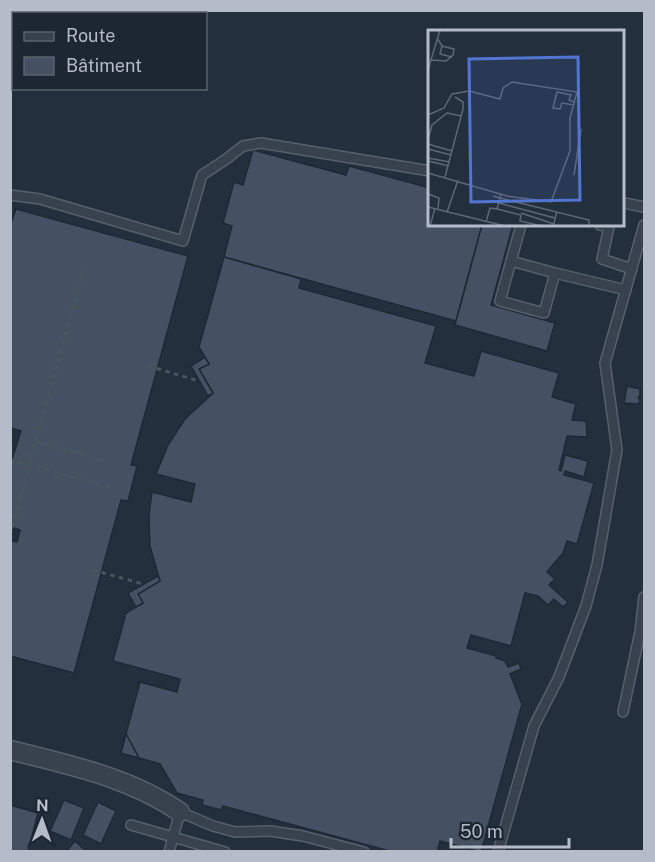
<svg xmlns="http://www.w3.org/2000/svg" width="655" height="862" font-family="'Public Sans',sans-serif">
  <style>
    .building { fill: #455162; stroke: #1f2835; stroke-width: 1.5 }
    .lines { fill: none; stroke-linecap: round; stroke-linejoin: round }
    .lane-casing { stroke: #565f6c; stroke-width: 12 }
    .street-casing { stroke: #565f6c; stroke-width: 21 }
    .path { stroke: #44595c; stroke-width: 3; stroke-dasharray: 4.5 4.5; stroke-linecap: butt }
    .lane { stroke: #38414e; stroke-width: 9 }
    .street { stroke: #38414e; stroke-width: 18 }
    .inset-road { fill: none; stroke: #5e6776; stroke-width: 1.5 }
    .view { fill: #5274d3; fill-opacity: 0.15; stroke: #5274d3; stroke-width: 3 }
    .inset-edge { fill: none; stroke: #b4bcc9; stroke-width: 3 }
  </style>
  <rect width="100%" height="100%" fill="#242f3e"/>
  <!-- building -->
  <g class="building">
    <path d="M 10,10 L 31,10 L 31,14 L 14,14 L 14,55 L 10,56 Z"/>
    <path d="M 253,150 L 346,175 L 349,166 L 430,188 L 430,225 L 482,225 L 456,321 L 224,257 L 232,226 L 223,223 L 234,182 L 243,185 Z"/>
    <path d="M 16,209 L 188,256 L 131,465 L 137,466 L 128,501 L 121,500 L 74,673 L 10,656 L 10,540 L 17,542 L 20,530 L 14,528 L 10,540 L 10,466 L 21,431 L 10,428 L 10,226 Z"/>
    <path d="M 482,225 L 513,225 L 491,305 L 555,323 L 547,351 L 455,325 Z"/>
    <path d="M 224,257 L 301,279 L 299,288 L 436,326 L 425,363 L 474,376 L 481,351 L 559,373 L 552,397 L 576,404 L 572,420 L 586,421 L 587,437 L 567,436 L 559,470 L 561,471 L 565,455 L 588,461 L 584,477 L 565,471 L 564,475 L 594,483 L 577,544 L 567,541 L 563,553 L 547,572 L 555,579 L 549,585 L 568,602 L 563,607 L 554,599 L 548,605 L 538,596 L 525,593 L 511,646 L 471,635 L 467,648 L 496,656 L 496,658 L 505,661 L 508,667 L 519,663 L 521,669 L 510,674 L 522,704 L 481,852 L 440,841 L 437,852 L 393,852 L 223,806 L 221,810 L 202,805 L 203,800 L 177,793 L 160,764 L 139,758 L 126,734 L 140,682 L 177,692 L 180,679 L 113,661 L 126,613 L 143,603 L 138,594 L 160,581 L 150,546 L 149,515 L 152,492 L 191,502 L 195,484 L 156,474 L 168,445 L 185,419 L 213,393 L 199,369 L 209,364 L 199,347 Z"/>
    <path d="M 205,357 L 209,364 L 199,369 L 213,393 L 208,396 L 191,366 Z"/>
    <path d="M 627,386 L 640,389 L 640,395 L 638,398 L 640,399 L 639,404 L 624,403 Z"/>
    <path d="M 158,576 L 160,581 L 138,594 L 143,603 L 136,607 L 128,593 Z"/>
    <path d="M 126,734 L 139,758 L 121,753 Z"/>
    <path d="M 64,800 L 84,808 L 71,840 L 50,831 Z"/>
    <path d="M 98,802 L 116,811 L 101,844 L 83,835 Z"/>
    <path d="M 10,805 L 38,813 L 28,852 L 10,852 Z"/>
    <path d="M 75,841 L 87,852 L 66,852 Z"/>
  </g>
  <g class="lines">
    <defs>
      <g id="lane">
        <path d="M 10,195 L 40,199 L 183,241 L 202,175 L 225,160 L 243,146 L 261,143 L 430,171"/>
        <path d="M 624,203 L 644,207"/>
        <path d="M 521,225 L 500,301 L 544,313 L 555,273 L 626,290"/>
        <path d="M 600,225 L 609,227 L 602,259 L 632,269"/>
        <path d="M 511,261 L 555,273"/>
        <path d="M 623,712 L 640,632 L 644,597"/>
        <path d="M 131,825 L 173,837 L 169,852"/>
        <path d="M 225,852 L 173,837 L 180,812 L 213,826 L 235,832 L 270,831 L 303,836 L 364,852"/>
        <path d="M 498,852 L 534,726 L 559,677 L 586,606 L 597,565 L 617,450 L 605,363 L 644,225"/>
      </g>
      <path id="street" d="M 10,750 C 69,765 129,777 180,812"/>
    </defs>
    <!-- lane casing -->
    <use href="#lane" class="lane-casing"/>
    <!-- street casing -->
    <use href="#street" class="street-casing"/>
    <!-- path -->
    <g class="path">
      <path d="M 148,366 L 199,381"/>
      <path d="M 36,442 L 104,460"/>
      <path d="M 10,460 L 114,488"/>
      <path d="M 10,535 L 85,263"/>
      <path d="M 93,570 L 143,584"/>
    </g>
    <!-- lane -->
    <use href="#lane" class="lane"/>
    <!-- street -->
    <use href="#street" class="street"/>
  </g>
  <!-- overview -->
  <g transform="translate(428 30)">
    <rect width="196" height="196" fill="#242f3e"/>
    <path class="inset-road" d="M 14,16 L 12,24 L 24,27M 3,30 L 18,31 L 25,25 L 26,19 L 14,16 L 9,8M 0,40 L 12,0M 146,75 L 134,73 L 132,79 L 125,78 L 129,62 L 143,65 L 141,70 L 146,72M 0,85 L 16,78 L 24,64 L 41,61 L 72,69 L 75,58 L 84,52 L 149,62 L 142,88 L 142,121 L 123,172 L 79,166 L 0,143M 0,110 L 4,95 L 19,83 L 33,86M 0,114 L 24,121M 0,119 L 23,125M 0,128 L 22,132M 0,131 L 21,136M 146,145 L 153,99M 17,147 L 35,79 L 35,72 L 27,67M 73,163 L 72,168 L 161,190 L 161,196M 0,164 L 11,168 L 10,179M 65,166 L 72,168 L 69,179 L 93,185 L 92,191 L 114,196M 63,171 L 127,188 L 129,182M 0,177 L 77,196M 19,182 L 30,150M 93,183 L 126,194 L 127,188M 58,192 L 62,178 L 69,179M 2,196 L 7,178"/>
    <path class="view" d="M 150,27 L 152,170 L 43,172 L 41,29 Z"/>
    <rect width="196" height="196" class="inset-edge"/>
  </g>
  <!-- border -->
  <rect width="655" height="862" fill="none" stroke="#b4bcc9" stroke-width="24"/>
  <!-- legend -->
  <rect x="12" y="12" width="195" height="78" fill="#1d2633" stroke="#59626f" stroke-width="1.5"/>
  <rect x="24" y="32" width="30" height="9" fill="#38414e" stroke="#59626f" stroke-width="1.5"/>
  <text x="66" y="42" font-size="18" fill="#b4bcc9">Route</text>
  <rect x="24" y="57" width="30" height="18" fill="#455162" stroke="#59626f" stroke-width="1.5"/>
  <text x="66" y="72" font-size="18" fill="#b4bcc9">Bâtiment</text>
  <!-- north arrow -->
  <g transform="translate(42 820) rotate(1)" stroke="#1d2633" stroke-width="4.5" paint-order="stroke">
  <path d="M0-4.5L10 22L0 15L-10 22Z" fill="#b4bcc9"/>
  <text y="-9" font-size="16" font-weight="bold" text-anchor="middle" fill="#b4bcc9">N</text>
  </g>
  <!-- scale -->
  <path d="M451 838v9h118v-9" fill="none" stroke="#b4bcc9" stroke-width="3"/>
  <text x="460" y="838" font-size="18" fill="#b4bcc9" stroke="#1d2633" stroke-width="4.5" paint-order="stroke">50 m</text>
</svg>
